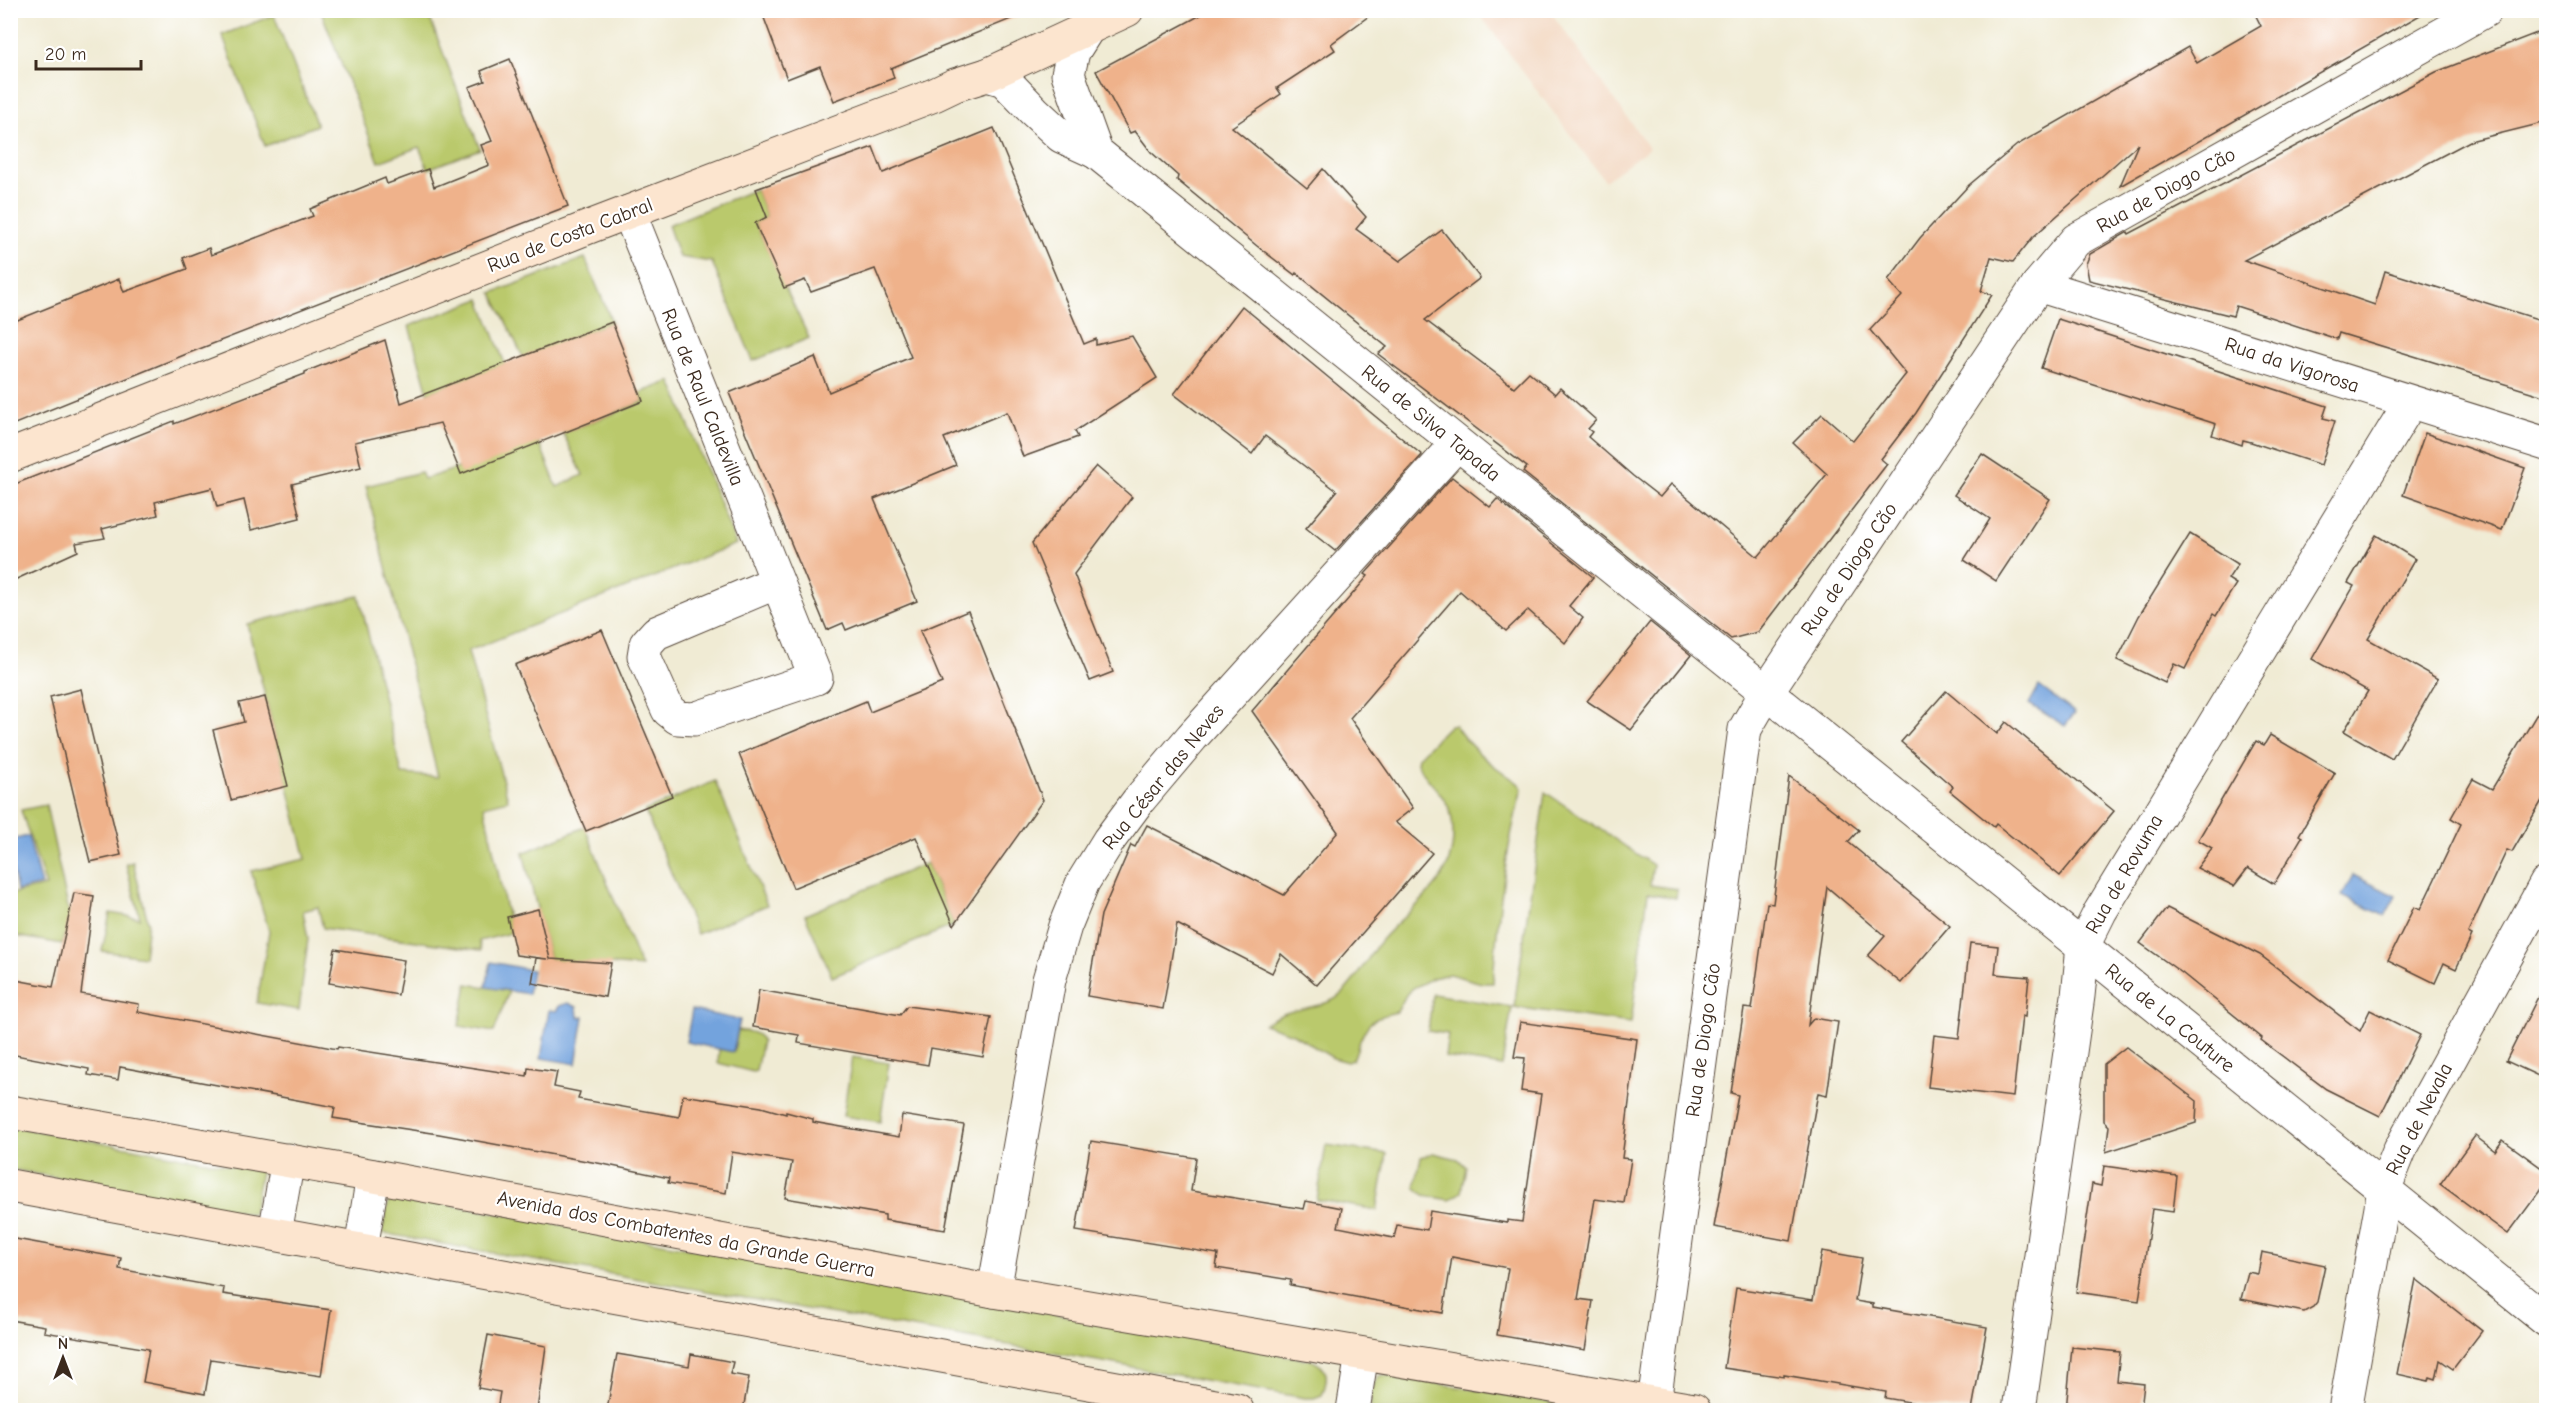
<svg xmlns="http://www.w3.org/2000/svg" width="2557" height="1421" font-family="'Comic Neue',sans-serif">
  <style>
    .built { fill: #f2d5bd }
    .green { fill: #bac96c; stroke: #7a7a45; stroke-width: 1.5 }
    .water { fill: #73a3dd; stroke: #57667e; stroke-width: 1.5 }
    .building { fill: #efb28b }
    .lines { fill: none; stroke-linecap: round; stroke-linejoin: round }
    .minor-casing { stroke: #564739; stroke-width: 35 }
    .tertiary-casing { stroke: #564739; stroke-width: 35 }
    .secondary-casing { stroke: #564739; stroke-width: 35 }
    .minor { stroke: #fff; stroke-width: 33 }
    .tertiary { stroke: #fff; stroke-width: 33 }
    .secondary { stroke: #fce5cf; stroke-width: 33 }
    .labels { text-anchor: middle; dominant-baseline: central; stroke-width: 4.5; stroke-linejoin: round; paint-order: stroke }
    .street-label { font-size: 20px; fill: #3b2a1e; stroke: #fff }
  </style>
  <rect width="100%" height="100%" fill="#fff"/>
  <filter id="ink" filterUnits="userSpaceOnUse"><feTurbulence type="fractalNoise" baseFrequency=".0167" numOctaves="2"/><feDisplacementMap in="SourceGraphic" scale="12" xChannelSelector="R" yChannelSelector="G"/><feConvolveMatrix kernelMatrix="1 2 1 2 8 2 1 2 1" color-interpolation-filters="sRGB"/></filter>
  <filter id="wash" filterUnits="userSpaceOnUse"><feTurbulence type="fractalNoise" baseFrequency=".008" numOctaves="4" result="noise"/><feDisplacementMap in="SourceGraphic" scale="24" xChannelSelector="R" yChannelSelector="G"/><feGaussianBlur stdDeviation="1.35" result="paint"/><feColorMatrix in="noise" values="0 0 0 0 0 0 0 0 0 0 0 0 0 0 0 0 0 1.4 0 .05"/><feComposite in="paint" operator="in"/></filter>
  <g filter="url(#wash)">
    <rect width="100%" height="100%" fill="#f0ebd4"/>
    <!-- built -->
    <path class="built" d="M 1477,11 L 1550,11 L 1649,148 L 1605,181 Z"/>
    <!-- green -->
    <g class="green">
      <path d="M 321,11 L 427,11 L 480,149 L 428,169 L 419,147 L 379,162 Z"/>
      <path d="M 274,15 L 317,125 L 265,146 L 222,35 Z"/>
      <path d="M 756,189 L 767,217 L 755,223 L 809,338 L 753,361 L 712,262 L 679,257 L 668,225 Z"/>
      <path d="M 585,258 L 612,322 L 523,357 L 492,293 Z"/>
      <path d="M 480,299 L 505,364 L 428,393 L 409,326 Z"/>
      <path d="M 671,381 L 736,544 L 468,651 L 508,800 L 484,806 L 511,933 L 479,941 L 481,950 L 323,928 L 318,907 L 303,911 L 308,939 L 299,1010 L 257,1003 L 269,931 L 251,871 L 306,859 L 247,624 L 359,596 L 402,774 L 438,777 L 366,486 L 421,472 L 424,479 L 539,442 L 557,487 L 583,475 L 563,433 L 643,402 L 640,393 Z"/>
      <path d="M 1450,725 L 1455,725 C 1467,744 1485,760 1504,773 C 1511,779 1518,781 1522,788 C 1505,852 1497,917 1493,983 L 1482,983 L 1449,974 L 1433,978 L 1413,988 L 1406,995 L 1397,1012 C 1363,1018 1364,1032 1353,1060 L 1347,1062 L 1333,1058 L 1293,1034 L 1264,1024 C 1292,1005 1307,1012 1333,1000 C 1351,991 1368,956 1381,940 C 1411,905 1453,887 1453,835 C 1453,824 1452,813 1447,804 C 1439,789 1424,778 1417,763 L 1418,757 Z"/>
      <path d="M 715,781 L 767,905 L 697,934 L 645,811 Z"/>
      <path d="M 1545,792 L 1653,865 L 1650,885 L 1677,889 L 1676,898 L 1648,893 L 1631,1023 L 1514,1007 Z"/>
      <path d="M 46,805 L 74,936 L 64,935 L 62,944 L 16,936 L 11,912 L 10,892 L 11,894 L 46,886 L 21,810 Z"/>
      <path d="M 585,827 L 641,967 L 550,959 L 523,853 Z"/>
      <path d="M 133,862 L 148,922 L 144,957 L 102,951 L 110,913 L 140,918 L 126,864 Z"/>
      <path d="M 927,863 L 954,925 L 832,977 L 805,915 Z"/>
      <path d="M 467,984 L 509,991 L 494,1032 L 459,1026 Z"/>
      <path d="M 1433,994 L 1512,1007 L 1502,1066 L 1445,1057 L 1448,1034 L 1428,1031 Z"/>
      <path d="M 738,1030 C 747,1032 758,1031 762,1041 L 756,1071 L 753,1072 L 718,1063 L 719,1049 L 734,1052 Z"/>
      <path d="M 852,1057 L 889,1063 L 880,1122 L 843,1116 Z"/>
      <path d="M 10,1126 L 261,1171 L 253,1214 L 11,1169 Z"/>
      <path d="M 1326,1145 L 1387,1154 L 1377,1210 L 1317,1200 Z"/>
      <path d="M 1433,1153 L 1458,1159 L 1466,1167 L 1461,1192 L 1449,1200 L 1424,1195 L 1415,1187 L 1421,1157 Z"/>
      <path d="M 390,1194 L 1311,1360 C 1329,1368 1329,1377 1322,1395 L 1314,1398 L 1305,1398 L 382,1233 Z"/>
      <path d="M 1385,1375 L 1393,1376 L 1597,1410 L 1372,1410 C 1368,1399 1372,1386 1379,1376 Z"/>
    </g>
    <!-- water -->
    <g class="water">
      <path d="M 2039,686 L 2075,713 L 2065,726 L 2029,704 Z"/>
      <path d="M 28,836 L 41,885 L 17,891 L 11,860 L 11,840 Z"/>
      <path d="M 2353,875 L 2396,896 L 2385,916 L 2342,896 Z"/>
      <path d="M 491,962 L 532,970 L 528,994 L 486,987 Z"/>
      <path d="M 568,1003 L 577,1007 L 578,1017 L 584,1017 L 576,1064 L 541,1058 L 549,1010 L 556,1011 L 559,1006 Z"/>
      <path d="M 692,1010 L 740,1020 L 733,1052 L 686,1042 Z"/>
    </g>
    <g id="blocks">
      <!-- building -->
      <g class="building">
        <path d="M 761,10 L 1028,10 L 1028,12 L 891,68 L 894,78 L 834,101 L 820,66 L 787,79 Z"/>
        <path d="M 1210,10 L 1377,10 L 1331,44 L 1335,50 L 1277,88 L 1281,94 L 1232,127 L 1307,188 L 1323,169 L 1366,217 L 1356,229 L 1400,261 L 1442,230 L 1480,278 L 1425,320 L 1514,387 L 1529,372 L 1555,394 L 1560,388 L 1596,420 L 1588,429 L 1592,432 L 1588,437 L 1633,476 L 1660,497 L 1671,484 L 1758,557 L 1827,474 L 1793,443 L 1822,414 L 1853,441 L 1906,374 L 1870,330 L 1902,296 L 1888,280 L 1920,238 L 1969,185 L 2017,145 L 2188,47 L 2197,63 L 2261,26 L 2253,10 L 2429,10 L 2120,186 L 2138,144 L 2033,237 L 2013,262 L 1991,257 L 1981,291 L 1992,295 L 1916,413 L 1881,459 L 1887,464 L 1758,632 L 1731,639 L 1523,472 L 1527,467 L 1378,354 L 1387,347 L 1296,273 L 1295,275 L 1257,246 L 1177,180 L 1178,176 L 1151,152 L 1135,131 L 1130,133 L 1096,71 Z"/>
        <path d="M 2547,29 L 2547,122 L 2470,141 L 2244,260 L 2375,305 L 2385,271 L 2547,322 L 2547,397 L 2339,333 L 2337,339 L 2236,306 L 2233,316 L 2089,280 L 2086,264 L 2090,254 L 2128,232 L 2129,234 L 2436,72 Z"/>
        <path d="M 510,59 L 568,206 L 189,353 L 10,426 L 10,323 L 119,279 L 124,292 L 187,269 L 183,258 L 209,248 L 211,255 L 313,216 L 310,209 L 385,178 L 387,184 L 428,169 L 434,187 L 489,165 L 481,145 L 492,141 L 469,87 L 485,81 L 481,71 Z"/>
        <path d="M 994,128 L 1084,344 L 1096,339 L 1096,345 L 1132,336 L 1157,378 L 1075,431 L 1078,437 L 1023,457 L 1007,412 L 944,438 L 956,465 L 874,499 L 917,601 L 846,630 L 843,623 L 827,630 L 729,393 L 815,357 L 829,392 L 911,357 L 875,269 L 811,292 L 805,280 L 784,288 L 755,223 L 767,217 L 756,189 L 873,147 L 883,173 Z"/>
        <path d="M 1242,306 L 1422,455 L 1335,551 L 1306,528 L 1337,491 L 1265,436 L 1252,454 L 1174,394 Z"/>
        <path d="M 2058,319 L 2327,406 L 2323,418 L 2335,421 L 2321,465 L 2251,442 L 2243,440 L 2242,445 L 2212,435 L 2216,424 L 2041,368 Z"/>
        <path d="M 612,322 L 643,401 L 461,474 L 440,423 L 355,442 L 361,467 L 292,484 L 300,518 L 251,530 L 244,500 L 217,507 L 212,488 L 155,502 L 158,515 L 102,529 L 105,538 L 76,543 L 78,551 L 10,582 L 10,486 L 174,421 L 174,424 L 305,374 L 305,372 L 385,340 L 401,403 Z"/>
        <path d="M 2425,433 L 2525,468 L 2502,530 L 2403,495 Z"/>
        <path d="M 1982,454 L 2050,499 L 1996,581 L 1964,560 L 1990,519 L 1954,495 Z"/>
        <path d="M 1096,466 L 1132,497 L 1074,574 L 1113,672 L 1090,681 L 1032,543 Z"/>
        <path d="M 1452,477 L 1490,507 L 1497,499 L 1593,577 L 1569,606 L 1583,618 L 1565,643 L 1528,610 L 1506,631 L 1460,591 L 1350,718 L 1413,808 L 1395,822 L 1432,853 L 1317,985 L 1281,954 L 1272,973 L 1177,924 L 1163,1009 L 1087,996 L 1101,915 L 1131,845 L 1135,847 L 1147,825 L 1284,895 L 1338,832 L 1252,711 L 1368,576 L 1365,574 Z"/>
        <path d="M 2190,534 L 2238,564 L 2228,579 L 2236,584 L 2216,616 L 2213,614 L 2185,669 L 2174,664 L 2165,683 L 2117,660 L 2139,616 Z"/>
        <path d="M 2376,535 L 2415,559 L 2368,639 L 2438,679 L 2392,759 L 2344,731 L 2368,691 L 2312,659 L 2354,586 L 2348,583 Z"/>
        <path d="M 968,611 L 1043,800 L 954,925 L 916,837 L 793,888 L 739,754 L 866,701 L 870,712 L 942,683 L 920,631 Z"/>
        <path d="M 1650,622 L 1691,655 L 1631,730 L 1587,701 Z"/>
        <path d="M 602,630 L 672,796 L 586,831 L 515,665 Z"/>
        <path d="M 81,689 L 121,855 L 90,862 L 50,697 Z"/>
        <path d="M 1946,691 L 1997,734 L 2006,722 L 2114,811 L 2060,876 L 1996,824 L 1994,827 L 1950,791 L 1953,787 L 1901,742 Z"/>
        <path d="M 265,697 L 288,786 L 231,800 L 213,730 L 244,722 L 239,703 Z"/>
        <path d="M 2547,697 L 2547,792 L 2512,852 L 2507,850 L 2468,933 L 2472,935 L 2456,969 L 2444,963 L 2435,983 L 2388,960 L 2414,907 L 2420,910 L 2461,824 L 2451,818 L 2473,779 L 2492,789 Z"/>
        <path d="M 2270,735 L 2335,773 L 2299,835 L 2302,837 L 2274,884 L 2248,868 L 2234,886 L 2197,868 L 2212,848 L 2198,840 L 2256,741 L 2264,745 Z"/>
        <path d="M 1789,776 L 1859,830 L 1848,842 L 1950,926 L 1901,983 L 1868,956 L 1885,936 L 1827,887 L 1808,1025 L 1814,1018 L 1838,1022 L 1827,1095 L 1818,1093 L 1791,1241 L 1714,1227 L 1738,1095 L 1731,1093 L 1744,1008 L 1752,1009 L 1767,903 L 1773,904 Z"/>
        <path d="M 74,893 L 94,896 L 81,994 L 139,1004 L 138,1012 L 337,1049 L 338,1047 L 527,1076 L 528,1068 L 557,1072 L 554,1087 L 580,1092 L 578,1099 L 679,1117 L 683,1095 L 761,1107 L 786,1114 L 786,1112 L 813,1119 L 813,1122 L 899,1137 L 902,1115 L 964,1125 L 945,1230 L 885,1220 L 885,1215 L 785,1198 L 792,1162 L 732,1152 L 726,1193 L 668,1183 L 669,1178 L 603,1164 L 439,1134 L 333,1118 L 335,1107 L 120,1067 L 118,1080 L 88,1075 L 89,1069 L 10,1054 L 10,979 L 53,987 Z"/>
        <path d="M 2167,908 L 2260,955 L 2360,1031 L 2370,1010 L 2420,1035 L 2380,1116 L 2326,1089 L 2261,1040 L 2262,1038 L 2182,973 L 2140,943 Z"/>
        <path d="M 538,909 L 550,959 L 611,963 L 605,997 L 532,983 L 536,958 L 547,959 L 516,955 L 507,917 Z"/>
        <path d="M 1970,943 L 1998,946 L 1995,974 L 2029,977 L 2025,1017 L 2022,1016 L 2013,1097 L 1928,1087 L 1934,1035 L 1959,1038 Z"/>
        <path d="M 335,949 L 404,960 L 398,995 L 329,983 Z"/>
        <path d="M 2547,979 L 2547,1080 L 2506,1061 Z"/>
        <path d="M 759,990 L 900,1015 L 907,1006 L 991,1017 L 983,1057 L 931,1048 L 928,1065 L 798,1043 L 799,1035 L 753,1027 Z"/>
        <path d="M 1520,1022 L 1637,1039 L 1622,1158 L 1631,1159 L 1624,1203 L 1595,1199 L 1578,1299 L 1593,1301 L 1585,1350 L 1497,1335 L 1508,1268 L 1452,1257 L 1443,1313 L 1290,1285 L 1291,1280 L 1216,1268 L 1218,1254 L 1076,1231 L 1091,1141 L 1196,1158 L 1191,1191 L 1304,1209 L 1306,1201 L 1342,1208 L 1338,1227 L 1394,1238 L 1397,1225 L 1427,1230 L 1430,1211 L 1507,1223 L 1507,1220 L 1522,1222 L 1541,1094 L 1521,1091 L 1525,1058 L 1514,1057 Z"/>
        <path d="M 2126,1047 L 2197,1101 L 2196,1123 L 2106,1152 L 2109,1126 L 2104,1121 L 2104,1064 Z"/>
        <path d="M 2475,1136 L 2495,1151 L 2503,1140 L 2547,1172 L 2547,1181 L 2508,1234 L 2440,1184 Z"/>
        <path d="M 2104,1166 L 2177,1176 L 2173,1212 L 2152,1209 L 2139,1301 L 2076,1292 L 2092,1184 L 2101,1186 Z"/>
        <path d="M 10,1238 L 121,1258 L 119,1269 L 224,1288 L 223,1294 L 331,1310 L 321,1376 L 211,1359 L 205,1394 L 143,1382 L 149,1349 L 44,1332 L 45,1326 L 10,1320 Z"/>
        <path d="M 1822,1251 L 1862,1258 L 1855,1301 L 1873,1304 L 1873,1307 L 1987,1327 L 1972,1410 L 1957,1410 L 1885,1398 L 1886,1392 L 1784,1375 L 1784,1377 L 1724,1368 L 1736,1288 L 1813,1300 Z"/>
        <path d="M 2262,1252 L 2325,1265 L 2317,1302 L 2313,1307 L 2304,1312 L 2241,1299 L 2248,1272 L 2258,1274 Z"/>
        <path d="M 2416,1279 L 2482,1331 L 2453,1369 L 2440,1360 L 2436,1379 L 2430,1377 L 2429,1381 L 2397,1374 Z"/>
        <path d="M 488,1335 L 546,1346 L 537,1410 L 497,1410 L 500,1392 L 478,1388 Z"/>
        <path d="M 2072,1347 L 2120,1352 L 2117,1381 L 2144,1384 L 2141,1410 L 2066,1410 Z"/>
        <path d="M 617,1354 L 689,1366 L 691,1354 L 733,1362 L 730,1374 L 749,1377 L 743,1410 L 607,1410 Z"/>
      </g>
    </g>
  </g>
  <g filter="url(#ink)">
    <use href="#blocks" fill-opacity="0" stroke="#564739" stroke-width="1.5"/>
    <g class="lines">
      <defs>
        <g id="minor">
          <path d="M 1096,152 L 2546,1320"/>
          <path d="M 629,212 L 816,678 L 694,719 L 678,718 L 668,710 L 644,656 L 646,644 L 656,633 L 777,582"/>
          <path d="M 2038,285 L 2546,444"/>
          <path d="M 994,1291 L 1049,980 L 1065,926 L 1083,882 L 1109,840 L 1138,801 L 1192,737 L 1457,444"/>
          <path d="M 1654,1403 L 1745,729 L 1766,693 L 2038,285 L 2076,240 L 2486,10"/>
          <path d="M 2019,1410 L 2078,996 L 2083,946 L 2100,912 L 2410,403"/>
          <path d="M 2345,1410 L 2384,1190 L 2400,1150 L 2546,884"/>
        </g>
        <g id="tertiary">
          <path d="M 1087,30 L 1073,52 L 1068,74 L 1096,152"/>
          <path d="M 987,75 L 1004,80 L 1034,111 L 1061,136 L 1096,152"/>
          <path d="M 275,1233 L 288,1160"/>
          <path d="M 361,1249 L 373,1176"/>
          <path d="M 1353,1410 L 1362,1354"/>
        </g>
        <g id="secondary">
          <path d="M 10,456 L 589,227 L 934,95 L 955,85 L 987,75 L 1127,10"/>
          <path d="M 10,1112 L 358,1173 L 994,1291 L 1694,1410"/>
          <path d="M 10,1186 L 1237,1410"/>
        </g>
      </defs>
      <!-- minor casing -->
      <use href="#minor" class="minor-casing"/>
      <!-- tertiary casing -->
      <use href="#tertiary" class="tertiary-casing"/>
      <!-- secondary casing -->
      <use href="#secondary" class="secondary-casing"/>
      <!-- minor -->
      <use href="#minor" class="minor"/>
      <!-- tertiary -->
      <use href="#tertiary" class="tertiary"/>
      <!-- secondary -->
      <use href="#secondary" class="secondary"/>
    </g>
  </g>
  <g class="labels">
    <!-- street labels -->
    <g class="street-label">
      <text transform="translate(2166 190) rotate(-29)">Rua de Diogo Cão</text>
      <text transform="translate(570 235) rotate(-21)">Rua de Costa Cabral</text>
      <text transform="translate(2292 365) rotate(18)">Rua da Vigorosa</text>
      <text transform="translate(703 397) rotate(68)">Rua de Raul Caldevilla</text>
      <text transform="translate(1431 423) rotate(39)">Rua de Silva Tapada</text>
      <text transform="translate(1849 569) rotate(-56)">Rua de Diogo Cão</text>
      <text transform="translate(1163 777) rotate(-51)">Rua César das Neves</text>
      <text transform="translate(2124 874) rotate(-60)">Rua de Rovuma</text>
      <text transform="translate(2170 1018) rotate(39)">Rua de La Couture</text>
      <text transform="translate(1703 1040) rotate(-82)">Rua de Diogo Cão</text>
      <text transform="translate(2419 1119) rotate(-63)">Rua de Nevala</text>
      <text transform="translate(686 1234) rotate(11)">Avenida dos Combatentes da Grande Guerra</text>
    </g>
  </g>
  <!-- margin -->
  <rect width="2557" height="1421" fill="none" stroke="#fff" stroke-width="36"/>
  <!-- north arrow -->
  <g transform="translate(63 1358)" stroke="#ffffff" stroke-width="4.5" paint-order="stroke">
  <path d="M0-4.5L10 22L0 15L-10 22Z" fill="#3b2a1e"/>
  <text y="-9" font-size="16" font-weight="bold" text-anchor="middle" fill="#3b2a1e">N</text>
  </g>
  <!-- scale -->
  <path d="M36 60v9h105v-9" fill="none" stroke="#3b2a1e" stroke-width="3"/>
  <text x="45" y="60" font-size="18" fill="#3b2a1e" stroke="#ffffff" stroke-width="4.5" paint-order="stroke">20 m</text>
</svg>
